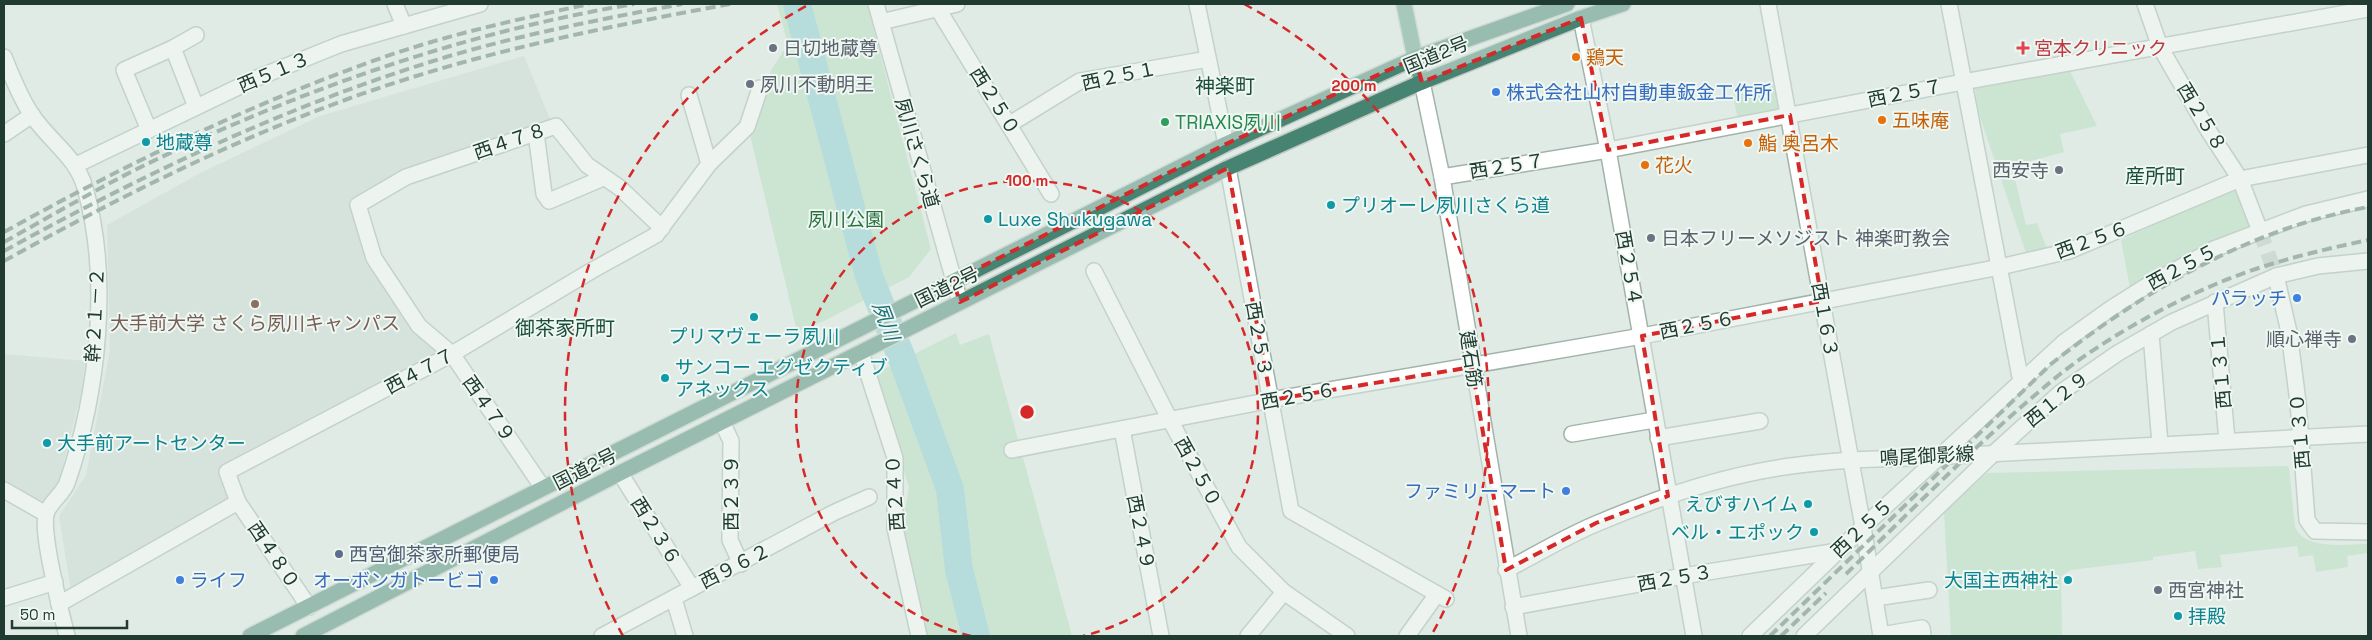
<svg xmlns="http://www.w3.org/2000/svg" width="2372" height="640" font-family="'Space Grotesk','Noto Sans JP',sans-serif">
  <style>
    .built { fill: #cddad3 }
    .green { fill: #b7ddbe }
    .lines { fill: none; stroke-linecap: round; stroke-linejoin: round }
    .river { stroke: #85ccd2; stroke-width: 28 }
    .minor-tunnel { stroke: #b9c8c0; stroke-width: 15; stroke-dasharray: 15 8; stroke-linecap: butt }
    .minor-casing { stroke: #a2b3ab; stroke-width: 18 }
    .tertiary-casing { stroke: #a2b3ab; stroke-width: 18 }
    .primary-casing { stroke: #c1c8c5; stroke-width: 18 }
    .trunk-casing { stroke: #c1c8c5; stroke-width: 18 }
    .minor { stroke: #fff; stroke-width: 15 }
    .tertiary { stroke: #fff; stroke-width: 15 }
    .primary { stroke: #62a18c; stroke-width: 15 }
    .trunk { stroke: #468471; stroke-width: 15 }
    .rail { stroke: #5a776d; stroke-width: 4; stroke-dasharray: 10 5; stroke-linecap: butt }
    .marked { fill: none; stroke: #d62828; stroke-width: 4; stroke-dasharray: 10 6; stroke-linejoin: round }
    .ring { fill: none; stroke: #d62828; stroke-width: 2.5; stroke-dasharray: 9 6 }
    .worship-dot { fill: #6b7280; stroke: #eff7f2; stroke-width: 2 }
    .health-dot { fill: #e0444e; stroke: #eff7f2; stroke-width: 2 }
    .food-dot { fill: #e8710a; stroke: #eff7f2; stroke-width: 2 }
    .shop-dot { fill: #3f7fe0; stroke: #eff7f2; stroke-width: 2 }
    .leisure-dot { fill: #2e9e5b; stroke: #eff7f2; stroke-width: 2 }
    .culture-dot { fill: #0f9aa8; stroke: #eff7f2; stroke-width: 2 }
    .education-dot { fill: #8d6e63; stroke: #eff7f2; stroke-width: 2 }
    .service-dot { fill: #5c6f8a; stroke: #eff7f2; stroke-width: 2 }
    .labels { text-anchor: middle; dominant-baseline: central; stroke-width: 4; stroke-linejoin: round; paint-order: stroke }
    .worship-label { font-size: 19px; fill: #5b616d; stroke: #eff7f2; text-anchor: start }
    .health-label { font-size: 19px; fill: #be3a42; stroke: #eff7f2; text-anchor: start }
    .street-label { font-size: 19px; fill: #203b31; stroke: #eff7f2 }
    .food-label { font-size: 19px; fill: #c56008; stroke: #eff7f2; text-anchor: start }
    .shop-label { font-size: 19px; fill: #366cbe; stroke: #eff7f2; text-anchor: end }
    .leisure-label { font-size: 19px; fill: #27864d; stroke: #eff7f2; text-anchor: start }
    .culture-label { font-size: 19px; fill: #0d838f; stroke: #eff7f2; text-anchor: start }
    .park-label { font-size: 19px; fill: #29723f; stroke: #eff7f2 }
    .education-label { font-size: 19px; fill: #785e54; stroke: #eff7f2 }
    .service-label { font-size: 19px; fill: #4e5e75; stroke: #eff7f2; text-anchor: start }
    .neighbourhood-label { font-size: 20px; fill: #1b4d3d; stroke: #eff7f2 }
    .water-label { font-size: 20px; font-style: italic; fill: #197078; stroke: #eff7f2 }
    .centre { fill: #d62828; stroke: #eff7f2; stroke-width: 2.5 }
    .ring-label { font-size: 15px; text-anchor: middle; font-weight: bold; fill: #d62828; stroke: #eff7f2; stroke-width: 4; stroke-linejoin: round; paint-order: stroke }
  </style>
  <rect width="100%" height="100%" fill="#dfebe4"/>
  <!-- built -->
  <g class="built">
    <path d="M 524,56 L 552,124 L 403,171 L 350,207 L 371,264 L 440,353 L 222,465 L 231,499 L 71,591 L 59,516 L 86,475 L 110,350 L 107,225 L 200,173 L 320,116 Z"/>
    <path d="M 4,354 L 85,361 L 82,390 L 57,489 L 49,500 L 39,501 L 4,483 Z"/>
  </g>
  <!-- green -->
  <g class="green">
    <path d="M 777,4 L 867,4 L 931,249 L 909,277 L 824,321 L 797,331 L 750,135 L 771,70 L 788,44 Z"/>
    <path d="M 2070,71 L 2097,126 L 2060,134 L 2064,152 L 2016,165 L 2017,174 L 2014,175 L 2026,225 L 2037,223 L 2048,251 L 2027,256 L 1978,111 L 1975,88 Z"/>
    <path d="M 1776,83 L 1780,106 L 1776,112 L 1738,120 L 1733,96 Z"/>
    <path d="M 2231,189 L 2237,190 L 2252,226 L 2130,288 L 2121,240 Z"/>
    <path d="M 956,333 L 960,345 L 989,334 L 1072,636 L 922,636 L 901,533 L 909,487 L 872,375 Z"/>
    <path d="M 2287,466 L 2289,468 L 2295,527 C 2305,551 2347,544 2368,544 L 2368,553 L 2347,556 L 2348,567 L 2316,572 L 2313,555 L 2299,557 L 2297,546 L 2220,555 L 2222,567 L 2198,569 L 2195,551 L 2153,557 L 2153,560 L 2071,570 L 2061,576 L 2062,636 L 1951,636 L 1944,512 L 1987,473 Z"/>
  </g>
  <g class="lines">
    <!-- river -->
    <path class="river" d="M 797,4 L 869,276 L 903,361 L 950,489 L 959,570 L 976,636"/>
    <!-- minor-tunnel -->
    <path class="minor-tunnel" d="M 2260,231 L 2276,276"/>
    <defs>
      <g id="minor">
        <path d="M 395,4 L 404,26"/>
        <path d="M 876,4 L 960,302"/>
        <path d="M 1197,4 L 1226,144"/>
        <path d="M 1768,4 L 1863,527"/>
        <path d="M 1949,4 L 2021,382"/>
        <path d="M 2145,4 L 2160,47 L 2208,130 L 2240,179 L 2260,231"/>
        <path d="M 938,9 L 1051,194"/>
        <path d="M 1581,18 L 1608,150 L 1694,636"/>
        <path d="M 881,22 L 957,4"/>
        <path d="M 173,48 L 196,35"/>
        <path d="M 4,57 C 12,76 20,98 32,115 C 49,141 77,157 85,188 C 111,279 98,394 67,483 C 63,494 49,503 46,514 C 42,533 55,584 59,604 L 238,502 L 227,472 L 452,354 L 591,271 L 656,235 L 709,164 L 747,127 L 760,88"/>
        <path d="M 689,95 L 709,164"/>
        <path d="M 1010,124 L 1080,81 L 1208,59"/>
        <path d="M 149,130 L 124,70 L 173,48 L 196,107"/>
        <path d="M 536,133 L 544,194 L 549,201 L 603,178"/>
        <path d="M 4,134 L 32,115"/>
        <path d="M 76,165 L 257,78 L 341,44 L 480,4"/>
        <path d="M 1228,168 L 1291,511 L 1446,599"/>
        <path d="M 1442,177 L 1608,150 L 1963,82 L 2368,9"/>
        <path d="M 1094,271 L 1170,420 L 1239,547 L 1284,592 L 1347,636"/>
        <path d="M 2276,276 L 2289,332 L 2298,402 L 2307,520 L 2315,531 L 2368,532"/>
        <path d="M 2215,302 L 2227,441"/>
        <path d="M 2151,334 L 2160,444"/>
        <path d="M 861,352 L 895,458 L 895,528 L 919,636"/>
        <path d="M 722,422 L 731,441 L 730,540 L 741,564"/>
        <path d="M 1122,429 L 1161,636"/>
        <path d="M 1572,434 L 1654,420"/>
        <path d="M 1658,438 L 1760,421"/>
        <path d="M 1012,450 L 1271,400 L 1642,336 L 2000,267 L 2069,251 L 2240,179 L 2368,155"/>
        <path d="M 620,473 L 692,588"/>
        <path d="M 543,488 L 452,354 L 419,326 L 374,258 L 358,205 L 406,177 L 556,126 L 587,165 L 620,188 L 662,228"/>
        <path d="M 4,490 L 46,514"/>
        <path d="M 238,502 L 309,607"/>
        <path d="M 4,598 L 55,582"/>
        <path d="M 1875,598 L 1929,590"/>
        <path d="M 674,599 L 685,636"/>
        <path d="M 1513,607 L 1683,576 L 1838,551"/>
        <path d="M 1881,635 L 1922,628 L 1923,636"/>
        <path d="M 602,636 L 835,512 L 869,497"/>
        <path d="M 1248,636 L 1284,592"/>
        <path d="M 1407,636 L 1437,594"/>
        <path d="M 1750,636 L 1863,527 L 2064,342 L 2110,309 L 2148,285 L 2214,249 L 2306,214 L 2368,199"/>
        <path d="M 1804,636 L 1994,453 L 2060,393 L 2118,353 L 2172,322 L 2276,276 L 2318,266 L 2368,261"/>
      </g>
      <g id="tertiary">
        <path d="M 1422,82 L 1442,177 L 1519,636"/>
        <path d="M 1863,527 L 1881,636"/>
        <path d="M 1506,570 C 1536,555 1566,536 1598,523 C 1659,497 1724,475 1791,466 C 1831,460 1872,459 1912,458 L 2368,434"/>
        <path d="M 59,604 L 67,636"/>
      </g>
      <path id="primary" d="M 1404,4 L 1415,58 L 1422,82"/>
      <g id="trunk">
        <path d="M 250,636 L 1226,144 L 1415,58 L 1567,4"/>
        <path d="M 303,636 L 620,473 L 1228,168 L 1422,82 L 1581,18 L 1623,4"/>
      </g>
    </defs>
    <!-- minor casing -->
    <use href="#minor" class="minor-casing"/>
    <!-- tertiary casing -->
    <use href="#tertiary" class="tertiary-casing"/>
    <!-- primary casing -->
    <use href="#primary" class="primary-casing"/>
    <!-- trunk casing -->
    <use href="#trunk" class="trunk-casing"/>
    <!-- minor -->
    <use href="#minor" class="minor"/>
    <!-- tertiary -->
    <use href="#tertiary" class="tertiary"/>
    <!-- primary -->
    <use href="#primary" class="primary"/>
    <!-- trunk -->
    <use href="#trunk" class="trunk"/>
    <!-- rail -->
    <g class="rail">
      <path d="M 4,232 C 123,166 242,108 370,62 C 441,36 515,20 589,4"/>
      <path d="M 4,242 C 51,216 98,188 147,164 C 300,90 465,32 634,4"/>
      <path d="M 4,251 C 148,172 288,105 446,57 C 524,34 602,19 682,4"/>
      <path d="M 4,261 C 114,200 226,143 345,100 C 470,54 600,28 730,4"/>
      <path d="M 1846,574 C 1915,507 1984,436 2059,375 C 2103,340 2164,306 2216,284 C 2265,263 2317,251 2368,240"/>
      <path d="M 1770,636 L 2051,364 C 2145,290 2249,229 2368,207"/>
      <path d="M 1781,636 L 1826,593"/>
    </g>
  </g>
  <!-- marked area -->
  <path d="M0 0H2372V640H0ZM 1581,18 L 1608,150 L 1790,115 L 1822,301 L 1642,336 L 1668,496 L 1596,523 L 1506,570 L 1472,367 L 1271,400 L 1228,168 L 960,302 L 953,281 L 1226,144 L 1415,58 L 1422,82 Z" fill="#dfebe4" fill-opacity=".55" fill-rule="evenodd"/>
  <path class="marked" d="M 1581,18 L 1608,150 L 1790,115 L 1822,301 L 1642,336 L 1668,496 L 1596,523 L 1506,570 L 1472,367 L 1271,400 L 1228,168 L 960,302 L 953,281 L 1226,144 L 1415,58 L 1422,82 Z"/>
  <!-- distance rings -->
  <g class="ring">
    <path d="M971 636A231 231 0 1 1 1083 636"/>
    <path d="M623 636A462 462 0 0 1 810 4M1244 4A462 462 0 0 1 1431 636"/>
  </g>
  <!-- markers -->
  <g class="worship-dot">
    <circle cx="773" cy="48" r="5"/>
    <circle cx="750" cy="84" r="5"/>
    <circle cx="2059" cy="170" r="5"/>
    <circle cx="1651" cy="238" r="5"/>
    <circle cx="2352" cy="339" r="5"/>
    <circle cx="2158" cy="590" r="5"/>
  </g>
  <path class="health-dot" d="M2020.5 40.5h5v5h5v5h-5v5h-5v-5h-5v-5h5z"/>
  <g class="food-dot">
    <circle cx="1576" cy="57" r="5"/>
    <circle cx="1882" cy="120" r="5"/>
    <circle cx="1748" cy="143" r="5"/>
    <circle cx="1645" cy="165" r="5"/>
  </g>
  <g class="shop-dot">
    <circle cx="1496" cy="92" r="5"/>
    <circle cx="2297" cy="298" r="5"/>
    <circle cx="1566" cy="491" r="5"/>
    <circle cx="180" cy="580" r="5"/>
    <circle cx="494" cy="580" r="5"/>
  </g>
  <circle class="leisure-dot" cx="1165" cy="122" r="5"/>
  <g class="culture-dot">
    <circle cx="146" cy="142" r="5"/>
    <circle cx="1331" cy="205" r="5"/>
    <circle cx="988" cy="219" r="5"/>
    <circle cx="754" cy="317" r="5"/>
    <circle cx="665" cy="378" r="5"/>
    <circle cx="47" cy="443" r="5"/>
    <circle cx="1808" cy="504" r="5"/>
    <circle cx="1814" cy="532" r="5"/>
    <circle cx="2068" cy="580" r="5"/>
    <circle cx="2178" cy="616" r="5"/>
  </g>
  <circle class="education-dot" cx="255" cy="304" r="5"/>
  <circle class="service-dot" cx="339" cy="554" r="5"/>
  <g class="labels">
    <!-- worship labels -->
    <g class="worship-label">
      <text x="783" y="48">日切地蔵尊</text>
      <text x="760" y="84">夙川不動明王</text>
      <text x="2049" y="170" text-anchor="end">西安寺</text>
      <text x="1661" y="238">日本フリーメソジスト 神楽町教会</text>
      <text x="2342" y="339" text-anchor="end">順心禅寺</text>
      <text x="2168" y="590">西宮神社</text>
    </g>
    <!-- health labels -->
    <g class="health-label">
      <text x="2034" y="48">宮本クリニック</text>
    </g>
    <!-- street labels -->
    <g class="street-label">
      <text transform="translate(1436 55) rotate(-22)">国道2号</text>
      <text transform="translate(274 72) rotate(-23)">西５１３</text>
      <text transform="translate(1119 76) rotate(-12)">西２５１</text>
      <text transform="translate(1905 93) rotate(-11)">西２５７</text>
      <text transform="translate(995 101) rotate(58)">西２５０</text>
      <text transform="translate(2202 117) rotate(59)">西２５８</text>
      <text transform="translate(510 141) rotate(-19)">西４７８</text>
      <text transform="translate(917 153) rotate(74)">夙川さくら道</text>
      <text transform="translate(1507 166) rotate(-9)">西２５７</text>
      <text transform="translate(2092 240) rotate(-20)">西２５６</text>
      <text transform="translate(2182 267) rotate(-28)">西２５５</text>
      <text transform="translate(1629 268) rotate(80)">西２５４</text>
      <text transform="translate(947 287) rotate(-26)">国道2号</text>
      <text transform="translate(95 315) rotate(-87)">幹２１－２</text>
      <text transform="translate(1825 320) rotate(80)">西１６３</text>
      <text transform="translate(1697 325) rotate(-11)">西２５６</text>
      <text transform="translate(1259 339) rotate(80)">西２５３</text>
      <text transform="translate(1471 359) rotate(81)">建石筋</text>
      <text transform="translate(420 371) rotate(-28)">西４７７</text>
      <text transform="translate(2221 371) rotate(-95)">西１３１</text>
      <text transform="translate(1298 396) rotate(-10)">西２５６</text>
      <text transform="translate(2057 399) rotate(-39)">西１２９</text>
      <text transform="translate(489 409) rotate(55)">西４７９</text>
      <text transform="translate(2300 431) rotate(-95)">西１３０</text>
      <text transform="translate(1927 456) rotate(-3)">鳴尾御影線</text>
      <text transform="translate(585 469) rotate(-27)">国道2号</text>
      <text transform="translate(1198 472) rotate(61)">西２５０</text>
      <text transform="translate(731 493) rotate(-90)">西２３９</text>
      <text transform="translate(895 493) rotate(-94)">西２４０</text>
      <text transform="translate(1862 528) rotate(-43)">西２５５</text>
      <text transform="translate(656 531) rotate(58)">西２３６</text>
      <text transform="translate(1141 532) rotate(79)">西２４９</text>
      <text transform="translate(274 555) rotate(56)">西４８０</text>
      <text transform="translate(735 566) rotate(-27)">西９６２</text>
      <text transform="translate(1675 578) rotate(-10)">西２５３</text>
    </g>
    <!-- food labels -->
    <g class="food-label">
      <text x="1586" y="57">鶏天</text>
      <text x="1892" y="120">五味庵</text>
      <text x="1758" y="143">鮨 奥呂木</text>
      <text x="1655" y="165">花火</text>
    </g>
    <!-- shop labels -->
    <g class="shop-label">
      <text x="1506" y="92" text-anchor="start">株式会社山村自動車鈑金工作所</text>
      <text x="2287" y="298">パラッチ</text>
      <text x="1556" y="491">ファミリーマート</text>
      <text x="190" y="580" text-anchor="start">ライフ</text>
      <text x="484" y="580">オーボンガトービゴ</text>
    </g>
    <!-- leisure labels -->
    <g class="leisure-label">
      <text x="1175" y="122">TRIAXIS夙川</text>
    </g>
    <!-- culture labels -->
    <g class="culture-label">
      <text x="156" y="142">地蔵尊</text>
      <text x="1341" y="205">プリオーレ夙川さくら道</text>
      <text x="998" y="219">Luxe Shukugawa</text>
      <text x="754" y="336" text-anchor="middle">プリマヴェーラ夙川</text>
      <text x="675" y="367">サンコー エグゼクティブ<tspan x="675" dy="22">アネックス</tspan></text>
      <text x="57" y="443">大手前アートセンター</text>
      <text x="1798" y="504" text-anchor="end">えびすハイム</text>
      <text x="1804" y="532" text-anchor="end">ベル・エポック</text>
      <text x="2058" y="580" text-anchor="end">大国主西神社</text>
      <text x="2188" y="616">拝殿</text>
    </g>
    <!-- park labels -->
    <g class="park-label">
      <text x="846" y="219">夙川公園</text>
    </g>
    <!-- education labels -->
    <g class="education-label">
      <text x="255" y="323">大手前大学 さくら夙川キャンパス</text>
    </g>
    <!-- service labels -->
    <g class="service-label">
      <text x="349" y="554">西宮御茶家所郵便局</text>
    </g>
    <!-- neighbourhood labels -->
    <g class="neighbourhood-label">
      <text x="1225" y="86">神楽町</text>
      <text x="2155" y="176">産所町</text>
      <text x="565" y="328">御茶家所町</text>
    </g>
    <!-- water labels -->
    <g class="water-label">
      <text transform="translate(886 321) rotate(69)">夙川</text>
    </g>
  </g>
  <circle cx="1027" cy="412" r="8" class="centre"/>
  <g class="ring-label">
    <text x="1354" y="91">200 m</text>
    <text x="1027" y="186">100 m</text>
  </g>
  <!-- border -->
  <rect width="2372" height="640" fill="none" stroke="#203b31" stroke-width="10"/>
  <!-- scale -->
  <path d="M12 620v8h115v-8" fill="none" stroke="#203b31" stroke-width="2.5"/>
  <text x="20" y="620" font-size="15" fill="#203b31" stroke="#eff7f2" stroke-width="4" paint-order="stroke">50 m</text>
</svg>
